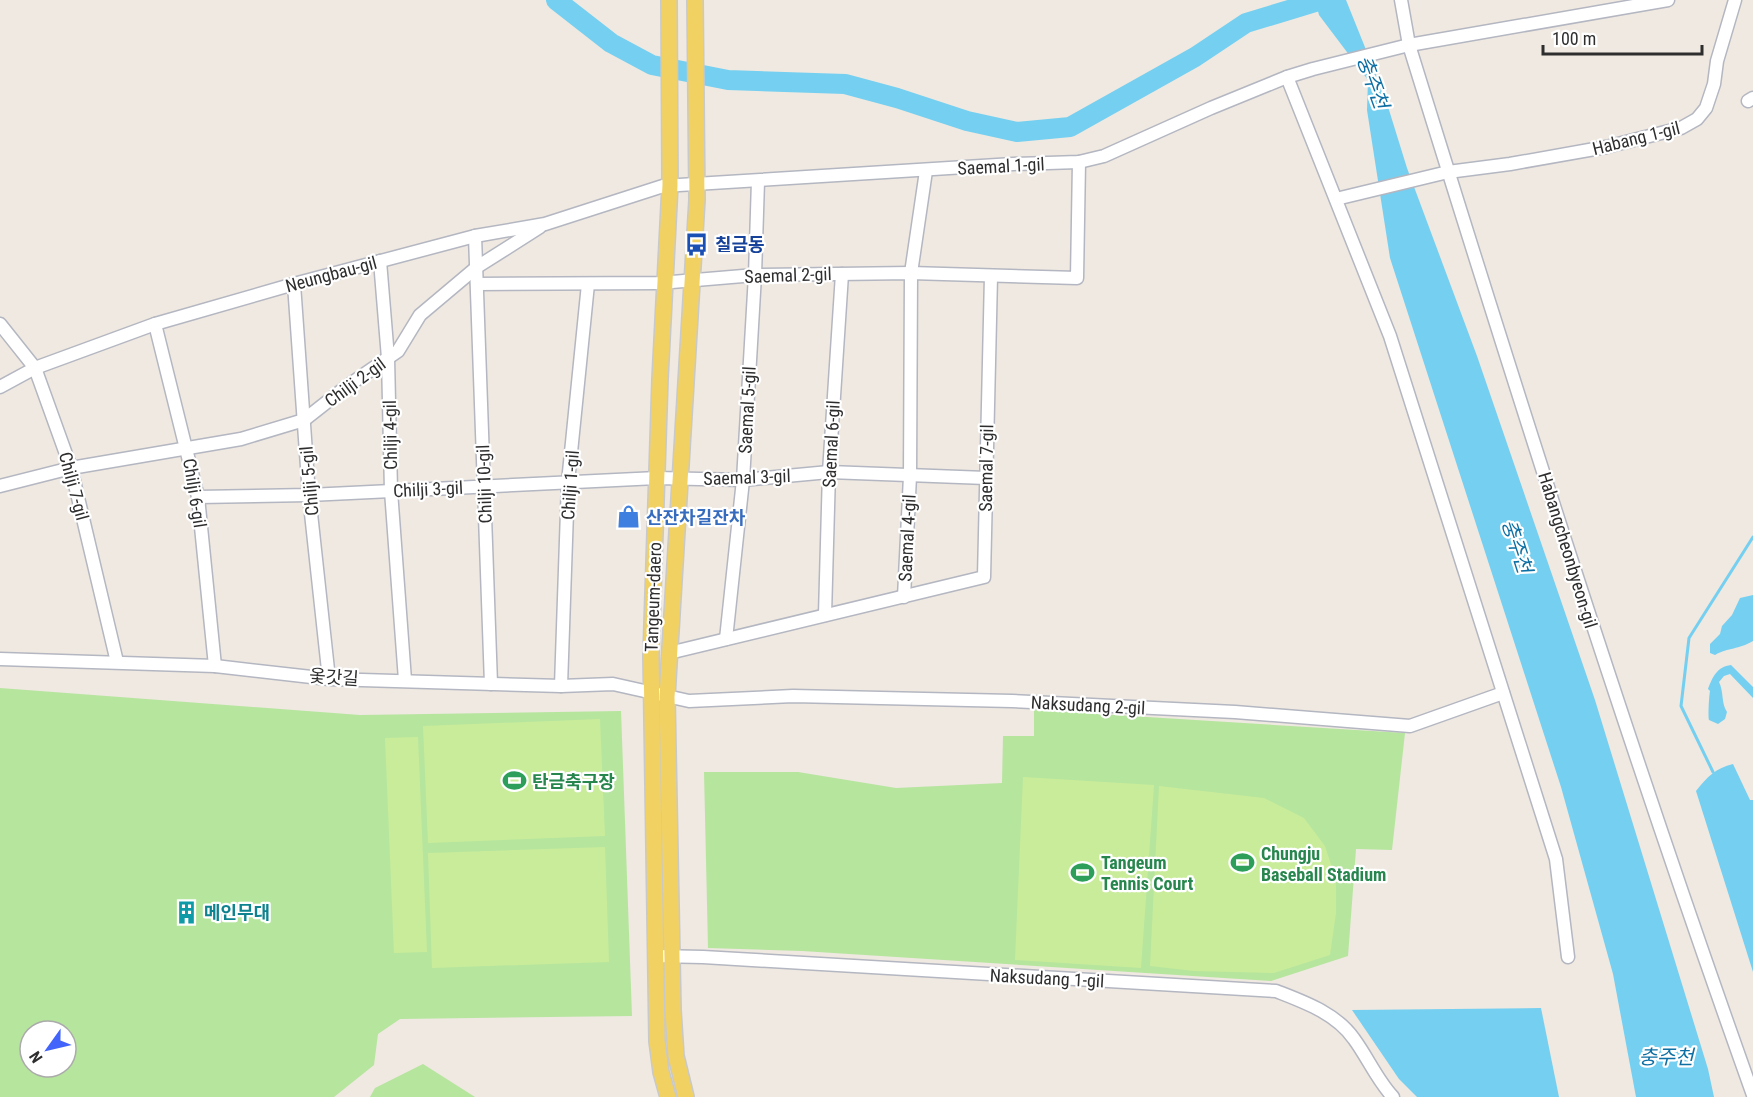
<svg xmlns="http://www.w3.org/2000/svg" width="1753" height="1097" font-family="'Roboto Condensed','Noto Sans KR',sans-serif">
  <style>
    .green { fill: #b6e59e; fill-rule: evenodd }
    .pitch { fill: #c9ec9a }
    .water { fill: #75cff0 }
    .lines { fill: none; stroke-linecap: round; stroke-linejoin: round }
    .stream { stroke: #75cff0; stroke-width: 3 }
    .river { stroke: #75cff0; stroke-width: 20 }
    .minor-casing { stroke: #b4b7c1; stroke-width: 15 }
    .major-casing { stroke: #c9c9c9; stroke-width: 18 }
    .minor { stroke: #fff; stroke-width: 12 }
    .major { stroke: #f2d163; stroke-width: 15 }
    .labels { text-anchor: middle; dominant-baseline: central; stroke-width: 4.5; stroke-linejoin: round; paint-order: stroke }
    .street-label { font-size: 18px; fill: #2e2e2e; stroke: #fff }
    .transit-label { font-size: 18px; font-weight: bold; fill: #164399; stroke: #fff; text-anchor: start }
    .shop-label { font-size: 18px; font-weight: bold; fill: #366cbe; stroke: #fff; text-anchor: start }
    .leisure-label { font-size: 18px; font-weight: bold; fill: #27864d; stroke: #fff; text-anchor: start }
    .culture-label { font-size: 18px; font-weight: bold; fill: #0d838f; stroke: #fff; text-anchor: start }
    .water-label { font-size: 20px; font-style: italic; fill: #0d6fa3; stroke: #fff }
  </style>
  <rect width="100%" height="100%" fill="#efe9e1"/>
  <!-- green -->
  <g class="green">
    <path d="M 0,688 L 360,715 L 621,711 L 632,1016 L 400,1019 L 378,1034 L 374,1065 L 334,1097 L 0,1097 ZM 30,1031 L 66,1031 L 66,1067 L 30,1067 Z"/>
    <path d="M 1034,710 L 1405,733 L 1392,850 L 1356,849 L 1348,956 L 1271,981 L 802,951 L 708,948 L 704,772 L 798,772 L 896,788 L 1002,783 L 1003,736 L 1034,736 Z"/>
    <path d="M 423,1064 L 475,1097 L 370,1097 L 375,1088 Z"/>
  </g>
  <!-- pitch -->
  <g class="pitch">
    <path d="M 600,719 L 605,836 L 428,843 L 423,726 Z"/>
    <path d="M 418,737 L 427,952 L 394,953 L 385,738 Z"/>
    <path d="M 1023,777 L 1154,785 L 1141,968 L 1015,960 Z"/>
    <path d="M 1159,786 L 1264,798 L 1304,818 L 1325,846 L 1336,880 L 1336,913 L 1330,955 L 1274,973 L 1194,971 L 1150,966 Z"/>
    <path d="M 605,847 L 609,962 L 432,968 L 428,853 Z"/>
  </g>
  <!-- water -->
  <g class="water">
    <path d="M 1315,0 L 1346,0 L 1385,97 L 1407,168 L 1477,356 L 1595,700 L 1708,1069 L 1714,1097 L 1636,1097 L 1613,974 L 1561,787 L 1390,258 L 1367,110 L 1368,80 L 1319,15 Z"/>
    <path d="M 1753,595 L 1753,641 C 1738,650 1729,647 1715,655 L 1710,653 L 1710,644 L 1720,634 L 1722,626 L 1732,615 L 1740,598 Z"/>
    <path d="M 1731,665 L 1753,687 L 1753,698 L 1730,674 L 1724,676 L 1719,682 C 1724,692 1721,703 1727,712 L 1725,719 L 1718,724 L 1709,720 C 1708,716 1709,696 1710,691 L 1708,689 C 1713,676 1717,667 1731,665 Z"/>
    <path d="M 1733,764 L 1750,800 L 1753,800 L 1753,972 L 1696,791 C 1707,777 1716,768 1733,764 Z"/>
    <path d="M 1541,1008 L 1559,1097 L 1417,1097 L 1399,1079 L 1352,1010 Z"/>
  </g>
  <g class="lines">
    <!-- stream -->
    <path class="stream" d="M 1713,772 L 1681,706 L 1689,638 L 1753,537"/>
    <!-- river -->
    <path class="river" d="M 556,0 L 611,43 L 652,65 L 728,80 L 845,84 L 897,98 L 967,121 L 1017,132 L 1070,127 L 1195,57 L 1246,23 L 1322,0"/>
    <defs>
      <g id="minor">
        <path d="M 1401,0 L 1409,45 C 1518,397 1629,748 1753,1095"/>
        <path d="M 1287,77 L 1390,336 L 1556,859 L 1568,957"/>
        <path d="M 1748,101 L 1753,98"/>
        <path d="M 1336,199 L 1448,172 L 1510,164 L 1606,147 L 1681,128 L 1697,119 L 1706,108 L 1714,84 L 1717,61 L 1735,0"/>
        <path d="M 475,236 L 491,684"/>
        <path d="M 380,261 L 388,358 L 391,491 L 405,680"/>
        <path d="M 294,284 L 309,495 L 329,679"/>
        <path d="M 477,284 L 660,283 L 755,275 L 911,273 L 1077,278 L 1079,162"/>
        <path d="M 0,324 L 35,368 L 71,468 L 117,662"/>
        <path d="M 155,324 L 198,497 L 215,666"/>
        <path d="M 0,387 L 35,368 L 155,324 L 294,284 L 475,236 L 545,224 L 663,186 L 1013,164 L 1079,162 L 1104,156 L 1211,108 L 1287,77 L 1313,69 L 1409,45 L 1668,0"/>
        <path d="M 0,486 L 71,468 L 241,439 L 304,420 L 346,387 L 398,351 L 420,315 L 477,267 L 540,227"/>
        <path d="M 198,497 L 309,495 L 657,478 L 743,480 L 829,472 L 986,478"/>
        <path d="M 904,597 L 910,476 L 911,273 L 926,171"/>
        <path d="M 825,615 L 829,472 L 842,274"/>
        <path d="M 726,639 L 743,480 L 755,275 L 758,181"/>
        <path d="M 669,653 L 984,577 L 991,276"/>
        <path d="M 0,659 L 215,666 L 329,679 L 561,686 L 613,684 L 689,701 L 793,696 L 1012,701 L 1235,712 L 1410,726 L 1503,693"/>
        <path d="M 561,686 L 568,482 L 588,284"/>
        <path d="M 656,956 L 703,957 L 1276,991 C 1304,1002 1336,1013 1354,1039 C 1368,1058 1377,1080 1393,1097"/>
      </g>
      <g id="major">
        <path d="M 668,1097 L 661,1072 L 657,1041 L 651,655 L 660,379 L 670,185 L 669,0"/>
        <path d="M 686,1097 L 676,1056 L 673,1010 L 667,697 L 697,200 L 695,0"/>
      </g>
    </defs>
    <!-- minor casing -->
    <use href="#minor" class="minor-casing"/>
    <!-- major casing -->
    <use href="#major" class="major-casing"/>
    <!-- minor -->
    <use href="#minor" class="minor"/>
    <!-- major -->
    <use href="#major" class="major"/>
  </g>
  <!-- icons -->
  <defs>
    <symbol id="bus-bare" viewBox="-9 -9 18 18"><path d="M-5-6H5V4H4V6H2V4H-2V6H-4V4H-5ZM-3.5-4V0h7V-4ZM-3.5 1.2v1.5H-2V1.2ZM2 1.2v1.5H3.5V1.2Z" fill="#1a4fb4" stroke="#fff" stroke-width="2.5" paint-order="stroke"/></symbol>
    <symbol id="shop-bare" viewBox="-9 -9 18 18"><path d="M-5-2.5h2.3a2.7 3.5 0 0 1 5.4 0H5L5.5 6h-11ZM-1.5-2.5h3a1.5 2.3 0 0 0-3 0Z" fill="#3f7fe0" stroke="#fff" stroke-width="2.5" paint-order="stroke"/></symbol>
    <symbol id="stadium-bare" viewBox="-9 -9 18 18"><path d="M0-5a6.5 5 0 1 0 0 10a6.5 5 0 1 0 0-10ZM-3.5-1.8h7v3.6h-7Z" fill="#2e9e5b" stroke="#fff" stroke-width="2.5" paint-order="stroke"/></symbol>
    <symbol id="building-bare" viewBox="-9 -9 18 18"><path d="M-4-6H4V6H1V3H-1V6H-4ZM-2.5-4.3h1.7v1.8h-1.7ZM.8-4.3h1.7v1.8H.8ZM-2.5-1h1.7V.8h-1.7ZM.8-1h1.7V.8H.8Z" fill="#0f9aa8" stroke="#fff" stroke-width="2.5" paint-order="stroke"/></symbol>
  </defs>
  <g fill-rule="evenodd">
    <use href="#bus-bare" x="680" y="228" width="33" height="33"/>
    <use href="#shop-bare" x="612" y="500" width="33" height="33"/>
    <use href="#stadium-bare" x="498" y="764" width="33" height="33"/>
    <use href="#stadium-bare" x="1226" y="846" width="33" height="33"/>
    <use href="#stadium-bare" x="1066" y="856" width="33" height="33"/>
    <use href="#building-bare" x="170" y="896" width="33" height="33"/>
  </g>
  <g class="labels">
    <!-- street labels -->
    <g class="street-label">
      <text transform="translate(1636 138) rotate(-14)">Habang 1-gil</text>
      <text transform="translate(1001 166) rotate(-3)">Saemal 1-gil</text>
      <text transform="translate(331 274) rotate(-15)">Neungbau-gil</text>
      <text transform="translate(788 275) rotate(-2)">Saemal 2-gil</text>
      <text transform="translate(355 382) rotate(-36)">Chilji 2-gil</text>
      <text transform="translate(747 410) rotate(-87)">Saemal 5-gil</text>
      <text transform="translate(390 435) rotate(-91)">Chilji 4-gil</text>
      <text transform="translate(831 444) rotate(-87)">Saemal 6-gil</text>
      <text transform="translate(986 468) rotate(-89)">Saemal 7-gil</text>
      <text transform="translate(747 477) rotate(-2)">Saemal 3-gil</text>
      <text transform="translate(309 481) rotate(-95)">Chilji 5-gil</text>
      <text transform="translate(484 484) rotate(-92)">Chilji 10-gil</text>
      <text transform="translate(570 485) rotate(-86)">Chilji 1-gil</text>
      <text transform="translate(74 486) rotate(75)">Chilji 7-gil</text>
      <text transform="translate(428 489) rotate(-3)">Chilji 3-gil</text>
      <text transform="translate(195 493) rotate(81)">Chilji 6-gil</text>
      <text transform="translate(907 538) rotate(-87)">Saemal 4-gil</text>
      <text transform="translate(1568 550) rotate(73)">Habangcheonbyeon-gil</text>
      <text transform="translate(653 597) rotate(-88)">Tangeum-daero</text>
      <text transform="translate(334 677) rotate(4)">옻갓길</text>
      <text transform="translate(1088 705) rotate(3)">Naksudang 2-gil</text>
      <text transform="translate(1047 978) rotate(3)">Naksudang 1-gil</text>
    </g>
    <!-- transit labels -->
    <g class="transit-label">
      <text x="715" y="244">칠금동</text>
    </g>
    <!-- shop labels -->
    <g class="shop-label">
      <text x="646" y="517">산잔차길잔차</text>
    </g>
    <!-- leisure labels -->
    <g class="leisure-label">
      <text x="532" y="781">탄금축구장</text>
      <text x="1261" y="853">Chungju<tspan x="1261" dy="21">Baseball Stadium</tspan></text>
      <text x="1101" y="862">Tangeum<tspan x="1101" dy="21">Tennis Court</tspan></text>
    </g>
    <!-- culture labels -->
    <g class="culture-label">
      <text x="204" y="912">메인무대</text>
    </g>
    <!-- water labels -->
    <g class="water-label">
      <text transform="translate(1373 82) rotate(70)">충주천</text>
      <text transform="translate(1517 546) rotate(72)">충주천</text>
      <text x="1666" y="1057">충주천</text>
    </g>
  </g>
  <!-- north arrow -->
  <g transform="translate(48 1049) rotate(236)"><circle r="28" fill="#ffffff" stroke="#ababab" stroke-width="1.5"/>
  <path d="M0-4.5L10 22L0 15L-10 22Z" fill="#4264fb"/>
  <text y="-9" font-size="16" font-weight="bold" text-anchor="middle" fill="#2e2e2e">N</text>
  </g>
  <!-- scale -->
  <path d="M1543 45v9h159v-9" fill="none" stroke="#2e2e2e" stroke-width="3"/>
  <text x="1552" y="45" font-size="18" fill="#2e2e2e" stroke="#ffffff" stroke-width="4.5" paint-order="stroke">100 m</text>
</svg>
